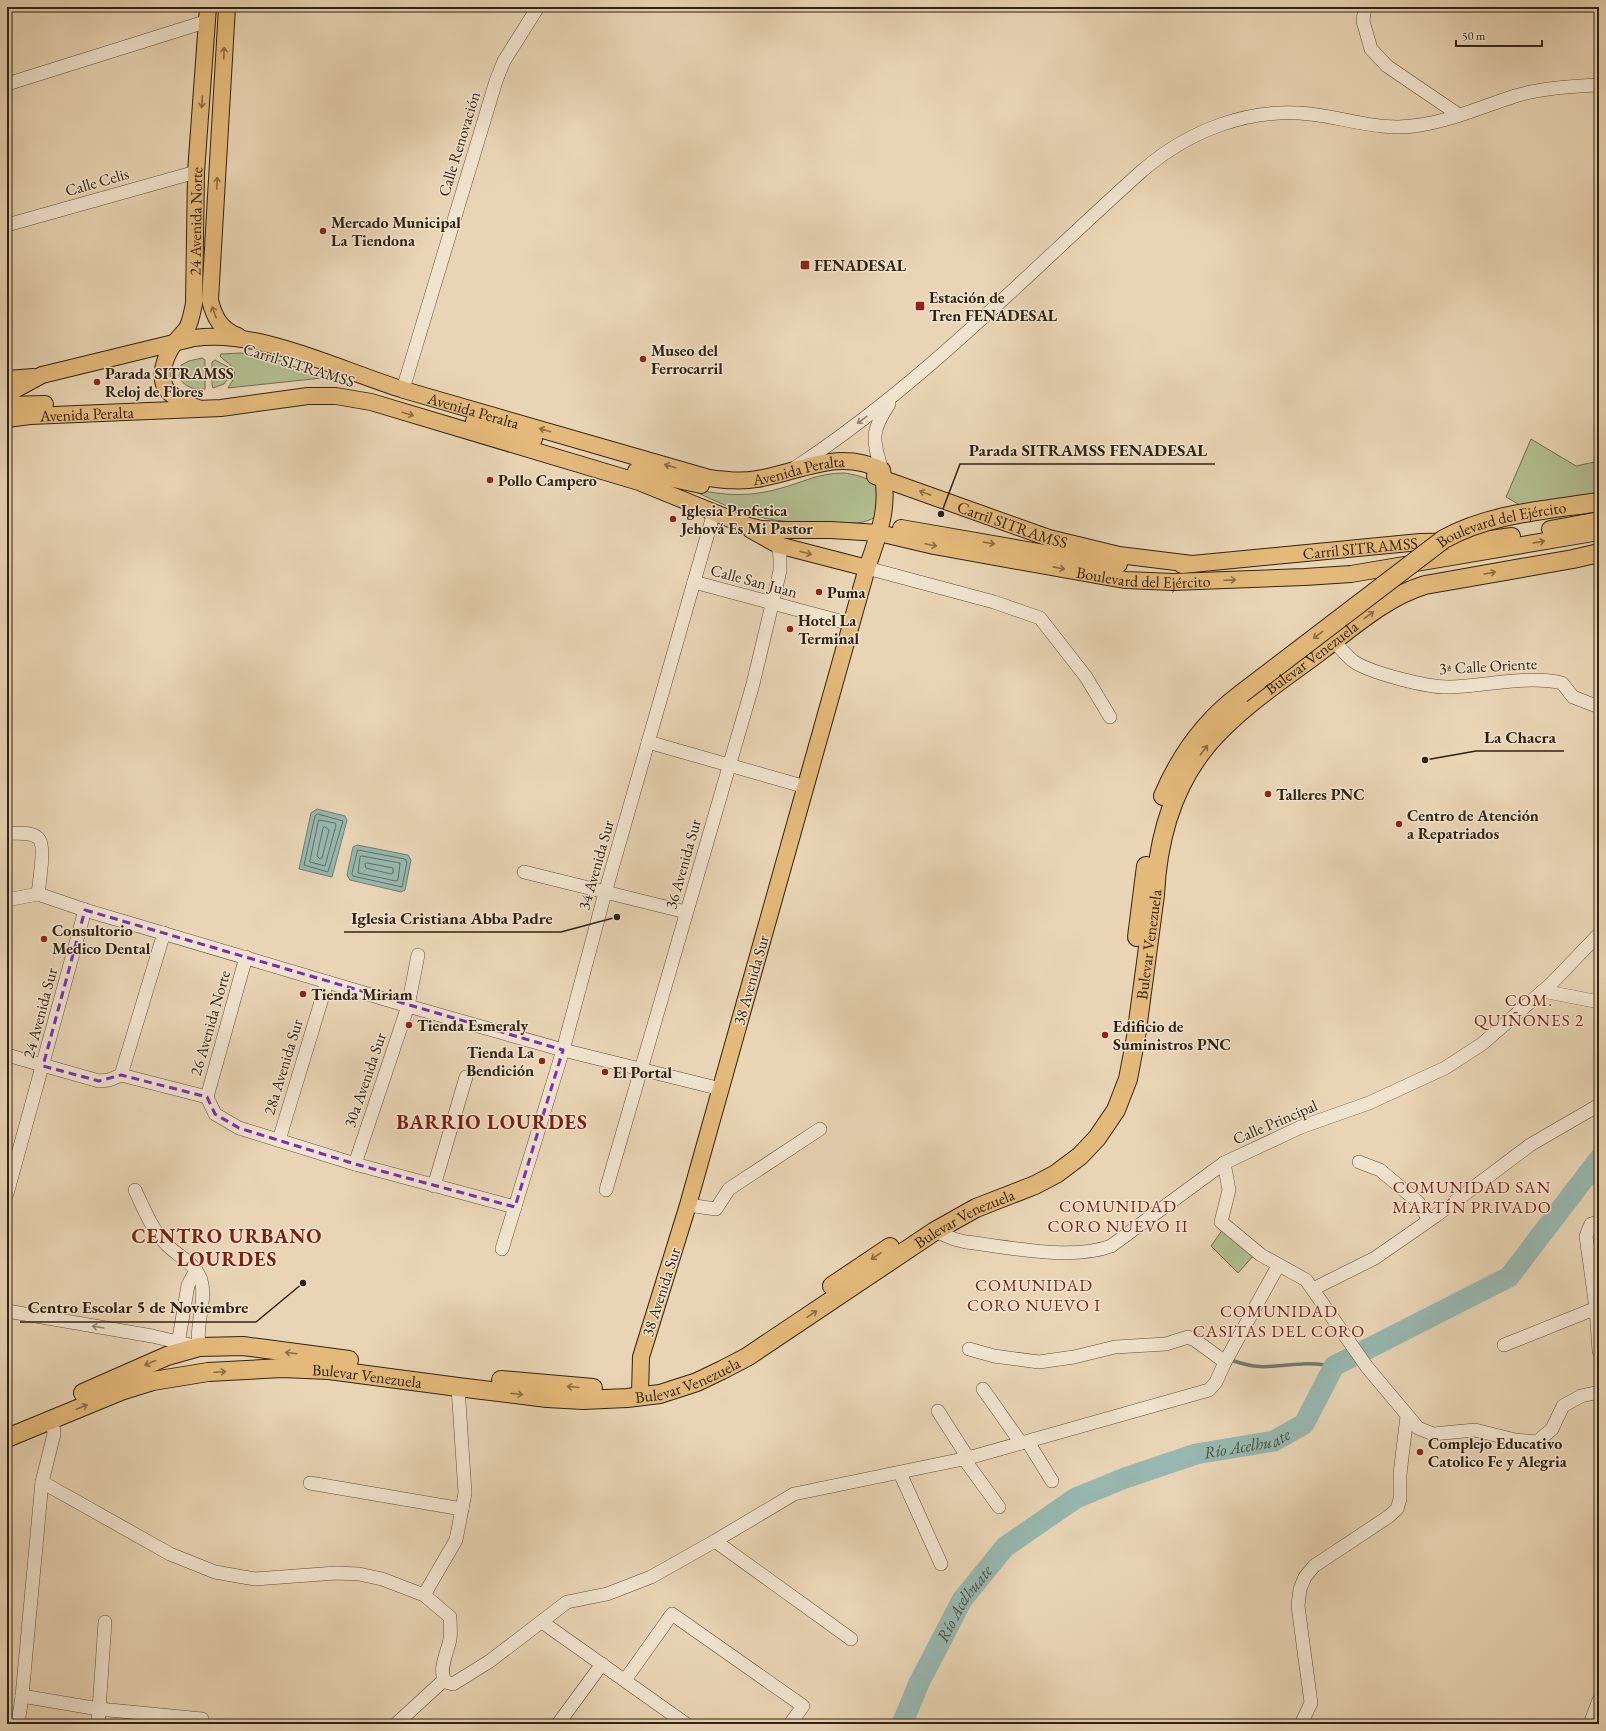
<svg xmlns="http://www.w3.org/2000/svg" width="1606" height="1731" font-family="'EB Garamond',serif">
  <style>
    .green { fill: #b2be91; stroke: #717052 }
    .water { fill: #97b8b0; stroke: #6e7c71 }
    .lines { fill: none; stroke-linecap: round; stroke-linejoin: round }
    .shore { stroke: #646d62; stroke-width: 1 }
    .stream { stroke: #6e7c71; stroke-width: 3.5 }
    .river { stroke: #97b8b0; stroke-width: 21 }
    .minor-casing { stroke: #5e4f3c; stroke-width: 14 }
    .major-casing { stroke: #302213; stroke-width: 18 }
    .highway-casing { stroke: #302213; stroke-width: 20 }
    .minor { stroke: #f1e4cf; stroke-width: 13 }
    .major { stroke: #e4ba7a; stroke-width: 16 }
    .highway { stroke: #e4ba7a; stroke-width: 18 }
    .highway-bridge-casing { stroke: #302213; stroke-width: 20; stroke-linecap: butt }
    .highway-bridge { stroke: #e4ba7a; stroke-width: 18 }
    .oneway { stroke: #8a6e46 }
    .oneway2 { stroke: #908371 }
    .marked { fill: none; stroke: #7b2cbf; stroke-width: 3; stroke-dasharray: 8 5; stroke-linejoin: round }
    .poi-dot { fill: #8f2418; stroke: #f1e4cf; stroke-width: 1.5 }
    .labels { text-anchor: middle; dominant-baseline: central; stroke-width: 3; stroke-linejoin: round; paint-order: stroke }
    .street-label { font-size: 16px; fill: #302213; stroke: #f1e4cf }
    .poi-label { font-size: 16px; font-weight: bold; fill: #302213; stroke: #f1e4cf; text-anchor: start }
    .neighbourhood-label { font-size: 17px; letter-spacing: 1px; fill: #7a1f14; stroke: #f1e4cf }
    .water-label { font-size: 17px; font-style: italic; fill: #4f4f42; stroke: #f1e4cf }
    .district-label { font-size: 20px; font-weight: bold; letter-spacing: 1px; fill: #7a1f14; stroke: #f1e4cf }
    .leader { fill: none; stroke: #302213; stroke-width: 1.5 }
    .callout-dot { fill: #302213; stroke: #f1e4cf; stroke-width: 1.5 }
    .callout-label { font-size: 17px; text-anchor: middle; font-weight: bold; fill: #302213; stroke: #f1e4cf; stroke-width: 3; stroke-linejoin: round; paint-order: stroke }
  </style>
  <rect width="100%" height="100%" fill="#e9d5b5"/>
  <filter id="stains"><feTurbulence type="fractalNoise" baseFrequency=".005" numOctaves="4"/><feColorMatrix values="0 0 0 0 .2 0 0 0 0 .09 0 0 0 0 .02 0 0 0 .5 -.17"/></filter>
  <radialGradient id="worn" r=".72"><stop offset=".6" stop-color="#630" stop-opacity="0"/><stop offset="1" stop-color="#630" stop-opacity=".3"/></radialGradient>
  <!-- green -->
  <g class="green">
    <path d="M 241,353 L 258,355 L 281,361 L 322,378 L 228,388 C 229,385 232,383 233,379 C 239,367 226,363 220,356 L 221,354 Z"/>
    <path d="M 202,358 L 205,360 L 205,389 C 195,391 182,386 179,376 L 181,365 L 189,361 Z"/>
    <path d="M 215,360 L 228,367 L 230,376 L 224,384 L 213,388 L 212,385 L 212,362 Z"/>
    <path d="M 1531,439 L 1576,466 L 1599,461 L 1599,494 L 1525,508 L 1506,497 Z"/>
    <path d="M 844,473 C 853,474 876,479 879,490 C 881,497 877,508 876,516 C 866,525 848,523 835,523 C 810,523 784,523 759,517 C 734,510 710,499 686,487 C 718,495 745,498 778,489 C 802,483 817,473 844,473 Z"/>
    <path d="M 1223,1229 L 1255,1254 L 1238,1273 L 1211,1246 Z"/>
  </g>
  <!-- water -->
  <g class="water">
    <path d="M 317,809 L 345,816 L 347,820 L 332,877 L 299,869 L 311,813 Z"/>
    <path d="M 357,845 L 408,855 L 411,860 L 405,890 L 401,892 L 350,880 L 347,875 L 353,847 Z"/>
  </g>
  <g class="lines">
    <!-- shore -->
    <g class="shore">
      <path d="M 318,814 L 343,821 L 328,872 L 304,865 L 315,816 Z"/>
      <path d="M 319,820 L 335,823 L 336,825 L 325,866 L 310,862 Z"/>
      <path d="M 325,827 L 329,830 L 322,858 L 320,859 L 317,856 L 323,828 Z"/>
      <path d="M 358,850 L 405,859 L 407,862 L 402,887 L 353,876 L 352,874 Z"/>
      <path d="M 362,856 L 400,863 L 398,880 L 396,881 L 358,873 L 360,857 Z"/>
      <path d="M 367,863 L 393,868 L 393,873 L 391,874 L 366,868 L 365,864 Z"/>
    </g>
    <!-- stream -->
    <path class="stream" d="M 1234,1361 C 1263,1371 1274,1365 1302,1364 C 1313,1363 1324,1365 1334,1366"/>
    <!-- river -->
    <path class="river" id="s1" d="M 902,1724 L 919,1683 L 962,1600 L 1005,1547 L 1076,1498 L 1125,1478 L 1196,1454 L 1274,1441 L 1304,1424 L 1334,1366 L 1509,1277 L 1599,1159"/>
    <defs>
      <g id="minor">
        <path d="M 1365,7 L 1363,21 L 1371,49 L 1387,66 L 1459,115"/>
        <path d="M 7,84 L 208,21"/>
        <path d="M 7,225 L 196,172"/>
        <path d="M 403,389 L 496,81 L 504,61 L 538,7"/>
        <path d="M 796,467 C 924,383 1029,272 1143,170 C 1189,131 1248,107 1310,114 C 1347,118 1382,132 1420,125 C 1453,120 1484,106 1515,96 C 1541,88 1572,86 1599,85"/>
        <path d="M 882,470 C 872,439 871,431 889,404"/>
        <path d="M 867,568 L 994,602 L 1040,618 L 1086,677 L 1110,717"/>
        <path d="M 694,582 L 851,624"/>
        <path d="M 1334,641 C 1340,648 1346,655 1353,661 C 1370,673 1429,688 1450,687 C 1487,686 1525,675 1562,683 L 1573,697 L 1599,707"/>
        <path d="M 648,742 L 806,787"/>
        <path d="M 7,833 C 16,834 31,831 38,838 C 46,844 39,884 38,894"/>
        <path d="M 524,872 L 686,912"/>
        <path d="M 7,900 L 38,894 L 85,910 L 408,1006 L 563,1050 L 721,1089"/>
        <path d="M 1543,991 L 1599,1002"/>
        <path d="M 7,1055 L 99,1081 L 109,1080 L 121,1075 L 207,1097 L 215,1114 L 239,1128 L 355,1164 L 515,1207"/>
        <path d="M 121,1075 L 164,933"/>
        <path d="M 207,1097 L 246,957"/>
        <path d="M 279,1140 L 327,982"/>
        <path d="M 1359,1162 L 1380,1170 L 1418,1202 L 1429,1220"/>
        <path d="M 1224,1163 L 1229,1190 L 1221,1222 L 1261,1255 L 1306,1280 L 1367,1367 L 1418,1428 L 1433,1434 L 1475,1430 L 1515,1440 L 1537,1442 L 1552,1429 L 1563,1406 L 1581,1396 L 1599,1392"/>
        <path d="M 355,1164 L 408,1006 L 418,955"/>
        <path d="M 434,1186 L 466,1077"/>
        <path d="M 606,1190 L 753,684 L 780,571 L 780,557 L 778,545"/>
        <path d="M 7,1194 L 85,910"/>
        <path d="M 688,1205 L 716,1209 L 729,1189 L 820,1129"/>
        <path d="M 1599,1222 L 1591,1224 L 1586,1236 L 1596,1308 L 1599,1351"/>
        <path d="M 935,1231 L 954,1239 L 966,1242 C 1008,1247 1071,1261 1111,1246 L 1224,1163 L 1301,1127 L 1369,1103 L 1445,1068 L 1482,1044 L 1551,984 L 1599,934"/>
        <path d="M 502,1249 L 563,1050 L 605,893 L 714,512"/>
        <path d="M 1313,1289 L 1375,1258 L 1437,1215 L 1530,1145 L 1599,1105"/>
        <path d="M 7,1311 L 152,1336 L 199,1347 C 195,1325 207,1300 201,1280 C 195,1263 179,1257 167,1245 C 152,1230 144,1209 135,1190"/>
        <path d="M 1504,1345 L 1599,1307"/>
        <path d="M 969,1349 L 994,1356 L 1039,1362 L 1074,1357 L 1115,1347 L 1166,1344 L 1188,1337 L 1195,1340 L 1225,1362"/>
        <path d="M 177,1350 L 188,1285 L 196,1270"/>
        <path d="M 983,1389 L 1021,1443"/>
        <path d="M 938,1411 L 968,1458"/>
        <path d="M 1028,1442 L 1052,1481"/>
        <path d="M 964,1459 L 999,1507"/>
        <path d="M 900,1473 L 941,1564"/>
        <path d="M 42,1482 L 170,1554 L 215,1572 L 255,1579 L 336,1573 L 359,1574 L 382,1579 L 424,1595 L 450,1617 C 450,1624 451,1632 450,1639 C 448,1651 437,1672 446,1682 L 453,1684 L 490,1661 L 567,1602 L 607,1594 L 651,1577 L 715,1541 L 794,1494 L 968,1458 L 1209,1390 L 1216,1382 L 1225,1362 L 1278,1266"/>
        <path d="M 310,1483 L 462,1509"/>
        <path d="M 715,1541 L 851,1639"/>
        <path d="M 424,1595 L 456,1540 L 465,1493 L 458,1387"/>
        <path d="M 542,1622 L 686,1724"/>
        <path d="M 625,1680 L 672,1614 L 803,1706 L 790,1724"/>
        <path d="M 22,1696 L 99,1709 L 202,1719"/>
        <path d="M 18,1724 L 22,1696 L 42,1482 L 54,1434 L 53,1425 L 51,1420"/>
        <path d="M 98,1724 L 105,1622"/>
        <path d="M 396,1724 L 444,1680"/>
        <path d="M 558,1724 L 602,1664"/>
        <path d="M 1301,1724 L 1311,1703 L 1298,1606 L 1300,1589 L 1305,1577 L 1314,1566 L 1388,1517 L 1397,1509 L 1400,1499 L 1400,1474 L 1407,1416"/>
        <path d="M 1590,1724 L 1599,1700"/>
      </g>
      <g id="major">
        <path d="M 227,7 L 210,300 C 214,317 221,330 238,336"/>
        <path d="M 7,379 L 33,377"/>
        <path id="s2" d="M 7,394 L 42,375 L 194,338 C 261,329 339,370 404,390 C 505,420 607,448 709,478 C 725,480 741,482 757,479 C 801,472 837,448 882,470 C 890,507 879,533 867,568 L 688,1205 L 641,1357 L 640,1393"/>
        <path d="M 7,405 L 45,404"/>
        <path id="s3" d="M 198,408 C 188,404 175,399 168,391 C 157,379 165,357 173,345 C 177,339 183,334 187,328 C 191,321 192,312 194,304 L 196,172 L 208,7"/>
        <path id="s4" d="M 7,419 L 30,416 L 221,408 L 308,396 L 336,396 L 371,402 L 639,482 L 745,525 L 761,529 L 783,530 L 831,530 L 879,533 L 934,546 L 1107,577 L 1126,580 L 1173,582 L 1305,577 L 1351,574 L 1599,532"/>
        <path d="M 474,421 L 534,439"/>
        <path d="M 636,471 L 701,485"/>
        <path id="s5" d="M 875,476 L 1049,538 L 1119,555 L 1192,564"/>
        <path d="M 901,528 L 1061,556 L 1119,564"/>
        <path d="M 1550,529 L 1599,520"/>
        <path d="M 751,530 L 778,545 L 867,568"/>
        <path id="s6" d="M 1182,565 L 1420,542 L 1475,541 L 1512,536"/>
      </g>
      <g id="highway">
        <path d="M 1163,796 C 1180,756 1206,720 1241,694"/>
        <path d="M 1137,937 L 1146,866"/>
        <path d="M 832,1286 L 890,1247"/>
        <path d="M 501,1380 L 593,1388"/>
        <path d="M 83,1393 L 167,1356 L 199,1347 L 243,1346 L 349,1360"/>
        <path id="s7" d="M 7,1438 L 121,1391 L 153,1381 L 208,1372 L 282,1368 L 329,1370 L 458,1387 L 547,1398 L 583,1400 L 627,1398 L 660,1394 L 697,1382 L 722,1370 L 747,1357 L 935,1231 L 976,1208 L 1035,1185 L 1056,1174 L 1080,1156 L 1097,1138 L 1116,1110 L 1128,1079 L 1136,1037 L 1155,895 C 1158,832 1177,772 1223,728 C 1253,698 1289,675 1323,649 C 1355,625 1386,597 1425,585 L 1573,559 L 1599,553"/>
      </g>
    </defs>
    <!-- minor casing -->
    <use href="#minor" class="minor-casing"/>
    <!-- major casing -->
    <use href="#major" class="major-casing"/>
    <!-- highway casing -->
    <use href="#highway" class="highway-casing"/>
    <!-- minor -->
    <use href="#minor" class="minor"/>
    <!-- major -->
    <use href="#major" class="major"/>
    <!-- highway -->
    <use href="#highway" class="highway"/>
    <defs>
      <g id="highway-bridge">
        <path id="s8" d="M 1241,694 L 1444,539 C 1491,513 1547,510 1599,502"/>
      </g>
    </defs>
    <!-- highway-bridge casing -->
    <use href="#highway-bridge" class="highway-bridge-casing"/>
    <!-- highway-bridge -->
    <use href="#highway-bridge" class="highway-bridge"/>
  </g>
  <!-- one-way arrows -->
  <defs><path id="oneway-shaft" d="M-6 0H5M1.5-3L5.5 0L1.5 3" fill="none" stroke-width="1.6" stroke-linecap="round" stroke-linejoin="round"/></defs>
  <g class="oneway">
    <use href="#oneway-shaft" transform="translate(224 53) rotate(-87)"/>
    <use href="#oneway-shaft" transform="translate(202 102) rotate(94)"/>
    <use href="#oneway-shaft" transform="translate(217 183) rotate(-87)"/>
    <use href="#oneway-shaft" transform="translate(214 312) rotate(-110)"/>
    <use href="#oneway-shaft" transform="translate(408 414) rotate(17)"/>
    <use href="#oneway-shaft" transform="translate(545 430) rotate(-164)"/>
    <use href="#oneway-shaft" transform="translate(670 466) rotate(-164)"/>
    <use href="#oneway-shaft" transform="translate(925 493) rotate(-160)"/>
    <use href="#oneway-shaft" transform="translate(1539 542) rotate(-10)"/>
    <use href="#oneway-shaft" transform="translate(989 543) rotate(10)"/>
    <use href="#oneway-shaft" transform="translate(931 545) rotate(12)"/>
    <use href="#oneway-shaft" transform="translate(806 553) rotate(15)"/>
    <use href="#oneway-shaft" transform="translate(1059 568) rotate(11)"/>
    <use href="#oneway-shaft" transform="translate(1490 573) rotate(-10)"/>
    <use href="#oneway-shaft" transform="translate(1230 580) rotate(-2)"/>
    <use href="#oneway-shaft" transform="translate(1369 615) rotate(-36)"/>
    <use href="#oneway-shaft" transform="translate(1318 635) rotate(143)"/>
    <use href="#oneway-shaft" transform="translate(1204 750) rotate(-52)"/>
    <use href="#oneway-shaft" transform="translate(876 1256) rotate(147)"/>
    <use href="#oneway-shaft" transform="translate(812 1314) rotate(-34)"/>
    <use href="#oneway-shaft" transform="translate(291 1353) rotate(-173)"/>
    <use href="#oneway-shaft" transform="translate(150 1363) rotate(156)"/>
    <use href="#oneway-shaft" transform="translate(220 1372) rotate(-3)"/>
    <use href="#oneway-shaft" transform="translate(573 1387) rotate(-175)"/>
    <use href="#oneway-shaft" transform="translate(517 1394) rotate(7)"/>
    <use href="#oneway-shaft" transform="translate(82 1407) rotate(-23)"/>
  </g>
  <g class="oneway2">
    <use href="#oneway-shaft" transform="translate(862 420) rotate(143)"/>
    <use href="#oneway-shaft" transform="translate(98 1327) rotate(-171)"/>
  </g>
  <!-- marked area -->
  <path class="marked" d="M 85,910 L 563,1050 L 515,1207 L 355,1164 L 239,1128 L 215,1114 L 207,1097 L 121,1075 L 99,1081 L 43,1066 Z"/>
  <!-- markers -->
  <g class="poi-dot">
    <circle cx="323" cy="231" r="4"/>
    <rect x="800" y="260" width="10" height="10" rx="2"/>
    <rect x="915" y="301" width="10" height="10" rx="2"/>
    <circle cx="643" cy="359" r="4"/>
    <circle cx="97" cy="382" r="4"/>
    <circle cx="490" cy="480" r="4"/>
    <circle cx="673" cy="519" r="4"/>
    <circle cx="819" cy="592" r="4"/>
    <circle cx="790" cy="629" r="4"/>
    <circle cx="1268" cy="794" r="4"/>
    <circle cx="1399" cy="824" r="4"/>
    <circle cx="44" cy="939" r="4"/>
    <circle cx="303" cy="994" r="4"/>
    <circle cx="409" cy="1025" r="4"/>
    <circle cx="1105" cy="1035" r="4"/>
    <circle cx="542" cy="1061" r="4"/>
    <circle cx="605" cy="1072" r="4"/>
    <circle cx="1420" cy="1452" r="4"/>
  </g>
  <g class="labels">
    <!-- street labels -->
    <g class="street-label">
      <text transform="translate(459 144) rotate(-73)">Calle Renovación</text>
      <text transform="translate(97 182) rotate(-16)">Calle Celis</text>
      <text stroke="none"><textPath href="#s3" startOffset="214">24 Avenida Norte</textPath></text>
      <text transform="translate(299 365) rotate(17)">Carril SITRAMSS</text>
      <text stroke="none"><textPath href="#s2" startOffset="487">Avenida Peralta</textPath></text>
      <text stroke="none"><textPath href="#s4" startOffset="80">Avenida Peralta</textPath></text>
      <text stroke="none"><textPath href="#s2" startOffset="823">Avenida Peralta</textPath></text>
      <text stroke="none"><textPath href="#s5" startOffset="146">Carril SITRAMSS</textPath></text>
      <text stroke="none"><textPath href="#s8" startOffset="315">Boulevard del Ejército</textPath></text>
      <text stroke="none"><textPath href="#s6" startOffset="179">Carril SITRAMSS</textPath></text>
      <text stroke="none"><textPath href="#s4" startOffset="1163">Boulevard del Ejército</textPath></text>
      <text transform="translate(754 581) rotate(15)">Calle San Juan</text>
      <text stroke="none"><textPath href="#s7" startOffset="1728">Bulevar Venezuela</textPath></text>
      <text transform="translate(1488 666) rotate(-3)">3ª Calle Oriente</text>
      <text transform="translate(683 864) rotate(-74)">36 Avenida Sur</text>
      <text transform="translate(596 865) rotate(-74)">34 Avenida Sur</text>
      <text stroke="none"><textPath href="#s7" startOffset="1380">Bulevar Venezuela</textPath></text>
      <text transform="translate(751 980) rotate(-74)">38 Avenida Sur</text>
      <text transform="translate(40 1013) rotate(-75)">24 Avenida Sur</text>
      <text transform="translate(210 1023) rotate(-74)">26 Avenida Norte</text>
      <text transform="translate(283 1067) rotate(-73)">28a Avenida Sur</text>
      <text transform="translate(365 1080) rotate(-71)">30a Avenida Sur</text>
      <text transform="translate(1275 1122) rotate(-23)">Calle Principal</text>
      <text stroke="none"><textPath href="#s7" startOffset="1020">Bulevar Venezuela</textPath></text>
      <text transform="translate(661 1292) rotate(-72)">38 Avenida Sur</text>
      <text stroke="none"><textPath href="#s7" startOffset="372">Bulevar Venezuela</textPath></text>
      <text stroke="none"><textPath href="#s7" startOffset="697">Bulevar Venezuela</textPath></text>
    </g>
    <!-- poi labels -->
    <g class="poi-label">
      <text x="331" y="222">Mercado Municipal<tspan x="331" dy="18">La Tiendona</tspan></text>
      <text x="814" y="265">FENADESAL</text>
      <text x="929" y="297">Estación de<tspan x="929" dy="18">Tren FENADESAL</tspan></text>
      <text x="651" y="350">Museo del<tspan x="651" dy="18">Ferrocarril</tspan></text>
      <text x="105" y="373">Parada SITRAMSS<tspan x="105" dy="18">Reloj de Flores</tspan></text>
      <text x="498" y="480">Pollo Campero</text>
      <text x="681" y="510">Iglesia Profetica<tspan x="681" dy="18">Jehová Es Mi Pastor</tspan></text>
      <text x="827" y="592">Puma</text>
      <text x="798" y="620">Hotel La<tspan x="798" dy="18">Terminal</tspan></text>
      <text x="1276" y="794">Talleres PNC</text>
      <text x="1407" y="815">Centro de Atención<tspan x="1407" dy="18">a Repatriados</tspan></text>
      <text x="52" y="930">Consultorio<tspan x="52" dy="18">Medico Dental</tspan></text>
      <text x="311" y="994">Tienda Miriam</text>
      <text x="417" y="1025">Tienda Esmeraly</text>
      <text x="1113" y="1026">Edificio de<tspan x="1113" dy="18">Suministros PNC</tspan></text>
      <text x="534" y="1052" text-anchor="end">Tienda La<tspan x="534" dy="18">Bendición</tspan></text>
      <text x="613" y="1072">El Portal</text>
      <text x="1428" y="1443">Complejo Educativo<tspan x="1428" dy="18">Catolico Fe y Alegria</tspan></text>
    </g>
    <!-- neighbourhood labels -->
    <g class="neighbourhood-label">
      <text x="1529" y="1000">COM.<tspan x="1529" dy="20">QUIÑONES 2</tspan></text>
      <text x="1472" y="1187">COMUNIDAD SAN<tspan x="1472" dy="20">MARTÍN PRIVADO</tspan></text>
      <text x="1118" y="1206">COMUNIDAD<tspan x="1118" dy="20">CORO NUEVO II</tspan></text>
      <text x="1034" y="1285">COMUNIDAD<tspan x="1034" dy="20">CORO NUEVO I</tspan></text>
      <text x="1279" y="1311">COMUNIDAD<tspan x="1279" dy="20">CASITAS DEL CORO</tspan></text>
    </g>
    <!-- water labels -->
    <g class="water-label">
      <text stroke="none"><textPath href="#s1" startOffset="472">Río Acelhuate</textPath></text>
      <text stroke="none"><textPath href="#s1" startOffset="136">Río Acelhuate</textPath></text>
    </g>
    <!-- district labels -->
    <g class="district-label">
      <text x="492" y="1122">BARRIO LOURDES</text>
      <text x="227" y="1236">CENTRO URBANO<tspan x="227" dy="23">LOURDES</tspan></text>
    </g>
  </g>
  <!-- callouts -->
  <path class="leader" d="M941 514L960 464H1215M1425 760L1476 751H1564M617 917L561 932H344M303 1283L256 1322H20"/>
  <g class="callout-dot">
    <circle cx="941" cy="514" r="4"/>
    <circle cx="1425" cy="760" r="4"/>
    <circle cx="617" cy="917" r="4"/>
    <circle cx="303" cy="1283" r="4"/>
  </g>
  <g class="callout-label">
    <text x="1088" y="456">Parada SITRAMSS FENADESAL</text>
    <text x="1520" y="743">La Chacra</text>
    <text x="452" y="924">Iglesia Cristiana Abba Padre</text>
    <text x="138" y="1313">Centro Escolar 5 de Noviembre</text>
  </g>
  <!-- margin -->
  <rect width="1606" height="1731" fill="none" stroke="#e9d5b5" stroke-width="24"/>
  <rect x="8" y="8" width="1590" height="1715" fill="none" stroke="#302213" stroke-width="2"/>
  <rect x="12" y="12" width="1582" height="1707" fill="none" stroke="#302213"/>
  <!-- scale -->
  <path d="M1456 40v6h86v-6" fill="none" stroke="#302213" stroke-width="2"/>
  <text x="1462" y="40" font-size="12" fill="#302213" stroke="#f1e4cf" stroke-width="3" paint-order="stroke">50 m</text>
  <rect width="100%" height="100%" filter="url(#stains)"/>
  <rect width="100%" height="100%" fill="url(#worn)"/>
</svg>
